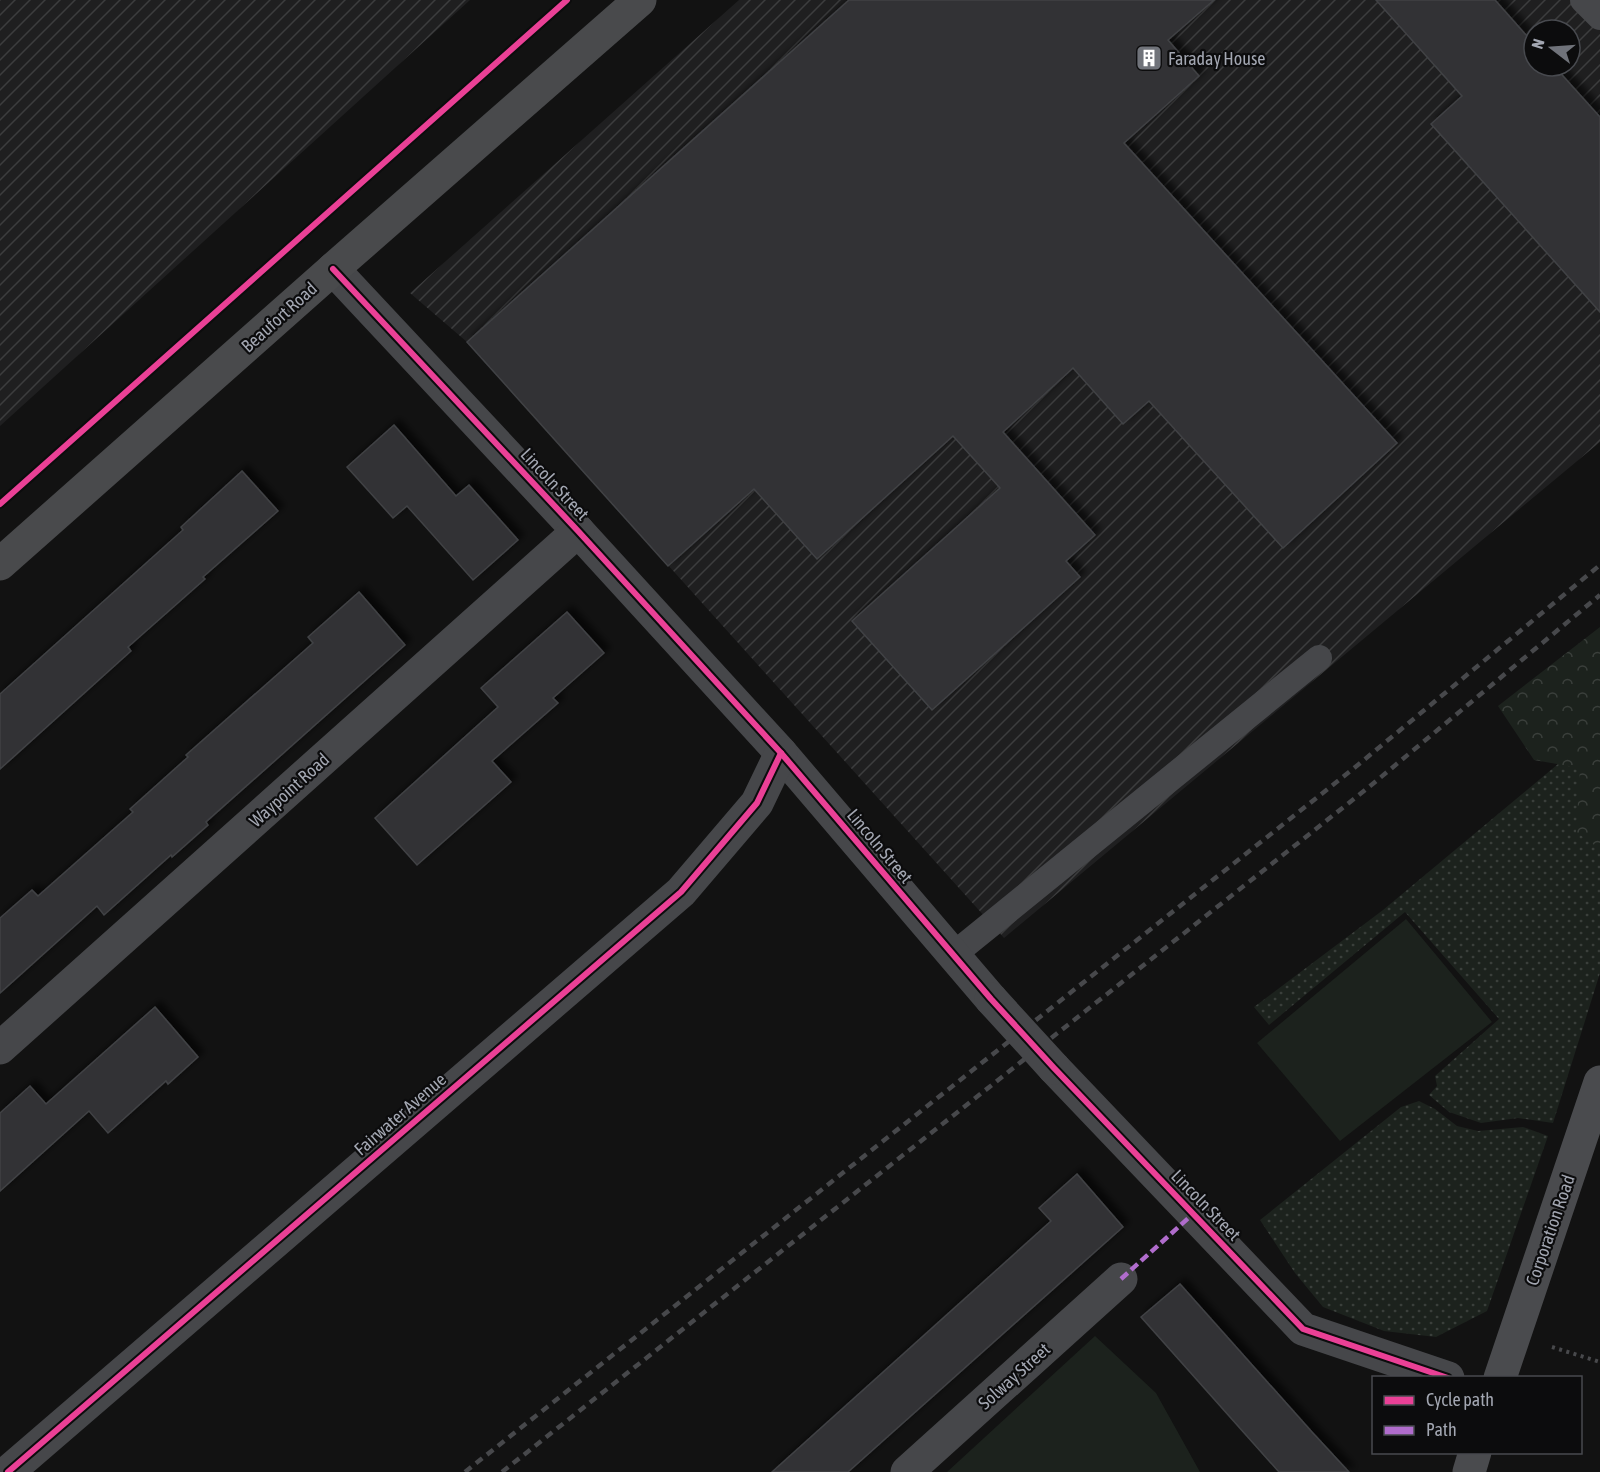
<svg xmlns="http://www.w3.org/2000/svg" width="1600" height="1472" font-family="'Asap Condensed',sans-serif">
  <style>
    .industrial { fill: url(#industrial-furrows); fill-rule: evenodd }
    .grass { fill: url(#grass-dots) }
    .forest { fill: url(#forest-crowns) }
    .green { fill: #1c221d }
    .building { fill: #323235; stroke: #414245; stroke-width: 1.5; filter: url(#shadow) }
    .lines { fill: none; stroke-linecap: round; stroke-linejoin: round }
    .path { stroke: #48494c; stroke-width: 4; stroke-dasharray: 3 4.5; stroke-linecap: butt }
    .lane { stroke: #46474a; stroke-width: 26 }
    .street { stroke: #46474a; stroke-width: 33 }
    .secondary { stroke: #4a4b4e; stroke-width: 33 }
    .primary { stroke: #494a4c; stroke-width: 33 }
    .rail { stroke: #47484b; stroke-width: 4.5; stroke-dasharray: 8 6; stroke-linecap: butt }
    .street-bridge { stroke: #46474a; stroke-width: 33 }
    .quiet { stroke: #b06ccc; stroke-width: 4.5; stroke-dasharray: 9 4.5; stroke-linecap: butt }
    .cycleway-casing { stroke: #0c0c0d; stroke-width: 10 }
    .cycleway { stroke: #ea4096; stroke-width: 6 }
    .labels { text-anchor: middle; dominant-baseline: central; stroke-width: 4.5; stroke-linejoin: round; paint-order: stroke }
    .poi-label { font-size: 18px; fill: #a3a7b2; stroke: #0c0c0d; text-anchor: start }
    .street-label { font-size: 18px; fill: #a3a7b2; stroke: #0c0c0d }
  </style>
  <defs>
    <pattern id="industrial-furrows" width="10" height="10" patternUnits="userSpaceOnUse" patternTransform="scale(1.5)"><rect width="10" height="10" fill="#1f1f20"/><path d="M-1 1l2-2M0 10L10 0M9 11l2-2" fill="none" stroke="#3c3d3e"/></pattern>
    <pattern id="grass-dots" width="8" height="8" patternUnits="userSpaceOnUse" patternTransform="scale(1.5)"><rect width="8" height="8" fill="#1c221d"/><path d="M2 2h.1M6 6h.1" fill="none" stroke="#3a3f3b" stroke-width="1.8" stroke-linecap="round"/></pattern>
    <pattern id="forest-crowns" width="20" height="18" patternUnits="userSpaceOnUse" patternTransform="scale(1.5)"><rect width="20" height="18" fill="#1c221d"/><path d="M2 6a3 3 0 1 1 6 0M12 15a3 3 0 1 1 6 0" fill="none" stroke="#3a3f3b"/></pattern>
    <filter id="shadow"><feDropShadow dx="5.5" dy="-5.5" stdDeviation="3" flood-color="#0009"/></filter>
  </defs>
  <rect width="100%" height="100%" fill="#121212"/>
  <!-- industrial -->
  <g class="industrial">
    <path d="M 0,0 L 470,0 L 0,426 Z"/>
    <path d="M 739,0 L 1600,0 L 1600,442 L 1004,938 L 467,342 L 410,293 ZM 1534,30 L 1570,30 L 1570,66 L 1534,66 Z"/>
  </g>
  <!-- grass -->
  <g class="grass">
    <path d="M 1600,729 L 1600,973 L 1553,1123 L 1518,1118 L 1481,1123 L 1449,1112 L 1429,1095 L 1437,1086 L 1435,1076 L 1499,1019 L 1405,912 L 1269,1025 L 1254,1007 L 1383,910 Z"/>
    <path d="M 1419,1101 L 1435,1109 L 1457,1126 L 1478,1131 L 1523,1127 L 1548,1136 L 1487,1311 L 1436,1337 L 1384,1331 L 1323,1307 L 1295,1273 L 1260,1220 L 1401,1107 Z"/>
  </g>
  <!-- forest -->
  <path class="forest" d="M 1600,627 L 1600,849 L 1576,832 L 1580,768 L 1534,760 L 1498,706 Z"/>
  <!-- green -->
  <g class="green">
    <path d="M 1406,919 L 1492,1022 L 1340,1141 L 1257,1043 Z"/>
    <path d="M 1095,1336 L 1156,1393 L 1200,1472 L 947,1472 Z"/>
  </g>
  <!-- building -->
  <g class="building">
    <path d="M 849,0 L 1214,0 L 1168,40 L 1199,76 L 1124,143 L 1397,443 L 1283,548 L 1149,401 L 1123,424 L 1073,368 L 1003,432 L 1095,535 L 1066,561 L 1080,577 L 932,710 L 852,621 L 1000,488 L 953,436 L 817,559 L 754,489 L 668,566 L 467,342 Z"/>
    <path d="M 1376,0 L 1495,0 L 1534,44 L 1534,66 L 1554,66 L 1600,117 L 1600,312 L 1431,124 L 1462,96 Z"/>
    <path d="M 394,425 L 456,496 L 469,485 L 518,540 L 473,580 L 407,506 L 393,518 L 347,467 Z"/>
    <path d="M 242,471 L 278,511 L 203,577 L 205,579 L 128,647 L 131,651 L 0,769 L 0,694 L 183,530 L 181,527 Z"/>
    <path d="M 359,592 L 405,645 L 206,822 L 208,825 L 172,857 L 171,855 L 104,915 L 97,906 L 0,993 L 0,918 L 32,890 L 38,896 L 133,812 L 130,809 L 188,757 L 186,755 L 313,643 L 308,637 Z"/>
    <path d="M 567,612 L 604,653 L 553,698 L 558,703 L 492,761 L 511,782 L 417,865 L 375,818 L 498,707 L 481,688 Z"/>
    <path d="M 155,1007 L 198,1057 L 168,1084 L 166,1081 L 108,1133 L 89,1111 L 0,1191 L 0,1113 L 30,1086 L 46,1104 Z"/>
    <path d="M 1077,1174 L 1123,1227 L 848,1472 L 772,1472 L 1051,1221 L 1039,1208 Z"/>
    <path d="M 1180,1284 L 1312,1432 L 1349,1472 L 1279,1472 L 1141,1317 Z"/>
  </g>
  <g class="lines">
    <!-- path -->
    <path class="path" d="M 1552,1347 L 1600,1362"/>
    <!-- lane -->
    <g class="lane">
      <path d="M 1583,0 L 1600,17"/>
      <path d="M 953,955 L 1319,658"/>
    </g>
    <!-- street -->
    <g class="street">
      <path d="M 333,269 L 578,531 L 781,753 L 991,999"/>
      <path d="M 0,1048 L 578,531"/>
      <path d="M 1054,1068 L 1303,1329 L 1448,1378"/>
      <path d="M 8,1472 L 681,892 L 757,803 L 781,753"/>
      <path d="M 907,1472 L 1121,1279"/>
    </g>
    <!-- secondary -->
    <g class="secondary">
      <path d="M 1500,1378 L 1600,1082"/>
      <path d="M 1469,1472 L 1475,1452"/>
    </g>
    <!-- primary -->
    <path class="primary" d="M 0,564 L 333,269 L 640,0"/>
    <!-- rail -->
    <g class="rail">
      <path d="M 465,1472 L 1353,769 L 1600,565"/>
      <path d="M 502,1472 L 1369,787 L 1600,595"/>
    </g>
    <!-- street-bridge -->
    <path class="street-bridge" d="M 991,999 L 1054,1068"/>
    <!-- quiet -->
    <path class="quiet" d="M 1121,1279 L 1194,1213"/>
    <defs>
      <g id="cycleway">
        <path d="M 333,269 L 578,531 L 781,753 L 991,999 L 1054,1068 L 1303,1329 L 1448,1378"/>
        <path d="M 0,504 L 567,0"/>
        <path d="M 8,1472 L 681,892 L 757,803 L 781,753"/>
      </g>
    </defs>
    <!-- cycleway casing -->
    <use href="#cycleway" class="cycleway-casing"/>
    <!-- cycleway -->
    <use href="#cycleway" class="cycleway"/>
  </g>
  <!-- icons -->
  <defs>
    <symbol id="building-square" viewBox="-11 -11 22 22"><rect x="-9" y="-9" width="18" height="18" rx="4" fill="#70737a" stroke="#0c0c0d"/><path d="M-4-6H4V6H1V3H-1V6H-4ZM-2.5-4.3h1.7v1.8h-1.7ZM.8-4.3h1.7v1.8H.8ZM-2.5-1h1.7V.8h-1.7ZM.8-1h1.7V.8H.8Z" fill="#fff"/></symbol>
  </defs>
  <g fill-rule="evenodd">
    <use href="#building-square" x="1134" y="43" width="30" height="30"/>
  </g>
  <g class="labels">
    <!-- poi labels -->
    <g class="poi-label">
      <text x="1168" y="58">Faraday House</text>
    </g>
    <!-- street labels -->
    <g class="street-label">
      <text transform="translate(279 317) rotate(-42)">Beaufort Road</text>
      <text transform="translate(555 484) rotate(47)">Lincoln Street</text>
      <text transform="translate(289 790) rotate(-42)">Waypoint Road</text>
      <text transform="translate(880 846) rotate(50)">Lincoln Street</text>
      <text transform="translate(400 1114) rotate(-41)">Fairwater Avenue</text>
      <text transform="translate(1206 1205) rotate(46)">Lincoln Street</text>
      <text transform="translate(1550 1230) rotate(-71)">Corporation Road</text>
      <text transform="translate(1014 1376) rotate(-42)">Solway Street</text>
    </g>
  </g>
  <!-- legend -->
  <rect x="1372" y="1376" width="210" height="78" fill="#0c0c0d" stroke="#484a4f" stroke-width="1.5"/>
  <rect x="1384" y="1396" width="30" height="9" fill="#ea4096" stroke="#484a4f" stroke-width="1.5"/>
  <text x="1426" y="1406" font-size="18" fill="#a3a7b2">Cycle path</text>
  <rect x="1384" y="1426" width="30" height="9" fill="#b06ccc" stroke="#484a4f" stroke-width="1.5"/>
  <text x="1426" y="1436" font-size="18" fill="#a3a7b2">Path</text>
  <!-- north arrow -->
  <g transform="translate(1552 48) rotate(287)"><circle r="28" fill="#0c0c0d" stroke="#484a4f" stroke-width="1.5"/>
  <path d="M0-4.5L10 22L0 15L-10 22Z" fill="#70737a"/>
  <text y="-9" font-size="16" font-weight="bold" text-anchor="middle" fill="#a3a7b2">N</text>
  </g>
</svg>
